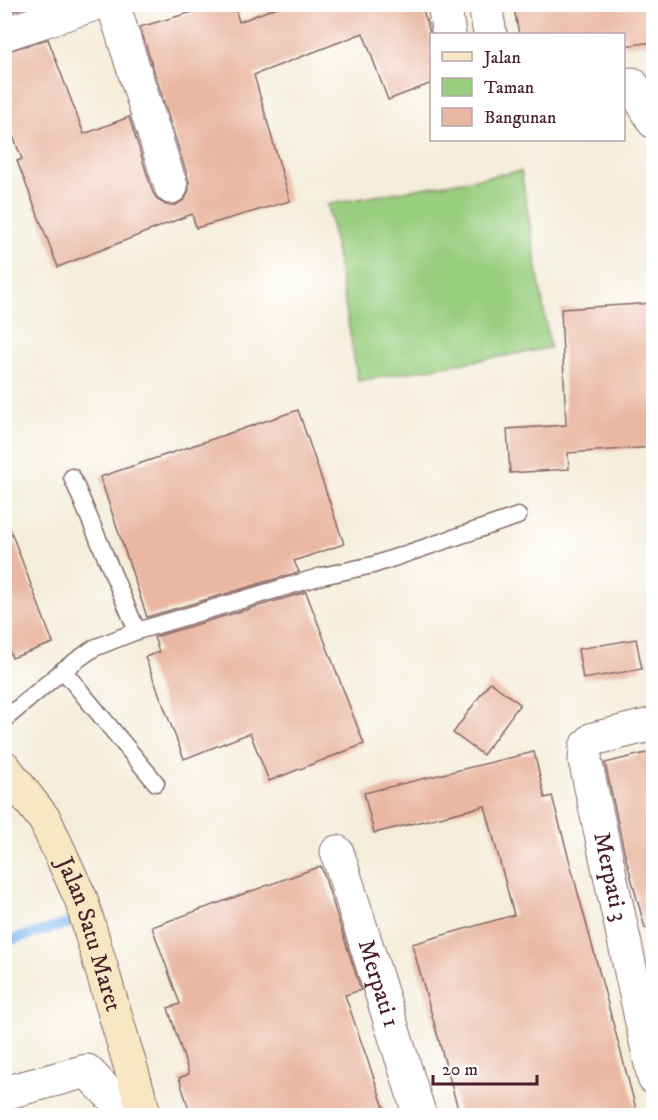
<svg xmlns="http://www.w3.org/2000/svg" width="658" height="1120" font-family="'IM FELL DW Pica',serif">
  <style>
    .green { fill: #99ce7f; stroke: #727655; stroke-width: 1.5 }
    .lines { fill: none; stroke-linecap: round; stroke-linejoin: round }
    .stream { stroke: #7db5ed; stroke-width: 10 }
    .building { fill: #e9b7a2 }
    .lane-casing { stroke: #866768; stroke-width: 19 }
    .street-casing { stroke: #866768; stroke-width: 35 }
    .secondary-casing { stroke: #866768; stroke-width: 35 }
    .lane { stroke: #fff; stroke-width: 16 }
    .street { stroke: #fff; stroke-width: 33 }
    .secondary { stroke: #f7e8c3; stroke-width: 33 }
    .labels { text-anchor: middle; dominant-baseline: central; stroke-width: 4.5; stroke-linejoin: round; paint-order: stroke }
    .street-label { font-size: 24px; fill: #4a1f2b; stroke: #fff }
  </style>
  <rect width="100%" height="100%" fill="#fff"/>
  <filter id="ink" filterUnits="userSpaceOnUse"><feTurbulence type="fractalNoise" baseFrequency=".0167" numOctaves="2"/><feDisplacementMap in="SourceGraphic" scale="12" xChannelSelector="R" yChannelSelector="G"/><feConvolveMatrix kernelMatrix="1 2 1 2 8 2 1 2 1" color-interpolation-filters="sRGB"/></filter>
  <filter id="wash" filterUnits="userSpaceOnUse"><feTurbulence type="fractalNoise" baseFrequency=".008" numOctaves="4" result="noise"/><feDisplacementMap in="SourceGraphic" scale="24" xChannelSelector="R" yChannelSelector="G"/><feGaussianBlur stdDeviation="1.35" result="paint"/><feColorMatrix in="noise" values="0 0 0 0 0 0 0 0 0 0 0 0 0 0 0 0 0 1.4 0 .05"/><feComposite in="paint" operator="in"/></filter>
  <g filter="url(#wash)">
    <rect width="100%" height="100%" fill="#f4edd9"/>
    <!-- green -->
    <path class="green" d="M 521,171 L 550,348 L 358,381 L 328,204 Z"/>
    <g class="lines">
      <!-- stream -->
      <path class="stream" d="M 4,942 L 70,923"/>
    </g>
    <g id="blocks">
      <!-- building -->
      <g class="building">
        <path d="M 4,4 L 34,4 L 4,14 Z"/>
        <path d="M 220,4 L 234,4 L 239,22 L 285,4 L 426,4 L 423,10 L 432,39 L 432,83 L 388,100 L 363,33 L 254,75 L 290,201 L 196,228 L 192,214 L 58,267 L 17,161 L 22,159 L 4,113 L 4,52 L 48,39 L 84,134 L 129,117 L 153,193 L 158,200 L 166,205 L 176,205 L 185,199 L 189,190 L 189,181 L 140,27 Z"/>
        <path d="M 513,4 L 654,4 L 654,42 L 624,46 L 624,34 L 519,34 Z"/>
        <path d="M 654,303 L 654,447 L 568,453 L 569,469 L 510,473 L 507,429 L 566,425 L 561,309 Z"/>
        <path d="M 298,410 L 344,544 L 294,561 L 299,572 L 147,617 L 100,477 Z"/>
        <path d="M 4,521 L 7,521 L 53,643 L 12,658 L 4,638 Z"/>
        <path d="M 306,592 L 364,744 L 269,781 L 250,733 L 184,759 L 145,657 L 159,652 L 154,637 Z"/>
        <path d="M 636,639 L 642,669 L 583,679 L 578,649 Z"/>
        <path d="M 490,682 L 520,704 L 483,755 L 453,733 Z"/>
        <path d="M 654,751 L 654,927 L 645,928 L 625,855 L 605,763 Z"/>
        <path d="M 534,752 L 545,798 L 552,796 L 638,1116 L 460,1116 L 412,944 L 514,915 L 485,806 L 374,833 L 364,793 Z"/>
        <path d="M 321,866 L 361,990 L 345,995 L 387,1116 L 191,1116 L 179,1078 L 189,1074 L 168,1008 L 180,1004 L 152,927 Z"/>
      </g>
    </g>
  </g>
  <g filter="url(#ink)">
    <use href="#blocks" fill-opacity="0" stroke="#866768" stroke-width="1.5"/>
    <g class="lines">
      <defs>
        <g id="lane">
          <path d="M 72,477 L 137,631"/>
          <path d="M 63,670 L 156,783"/>
          <path d="M 4,720 L 63,670 L 94,648 L 137,631 L 322,576 L 373,565 L 518,516"/>
        </g>
        <g id="street">
          <path d="M 113,4 L 171,187"/>
          <path d="M 444,4 L 449,34"/>
          <path d="M 485,4 L 490,34"/>
          <path d="M 4,34 L 95,4"/>
          <path d="M 624,93 L 632,84 L 654,122"/>
          <path id="s1" d="M 654,724 L 593,739 L 586,747 L 585,760 L 654,1078"/>
          <path id="s2" d="M 337,852 L 420,1116"/>
          <path d="M 4,1093 L 87,1071 L 116,1101 L 120,1116"/>
        </g>
        <g id="secondary">
          <path id="s3" d="M 4,767 L 45,820 L 81,899 L 145,1116"/>
        </g>
      </defs>
      <!-- lane casing -->
      <use href="#lane" class="lane-casing"/>
      <!-- street casing -->
      <use href="#street" class="street-casing"/>
      <!-- secondary casing -->
      <use href="#secondary" class="secondary-casing"/>
      <!-- lane -->
      <use href="#lane" class="lane"/>
      <!-- street -->
      <use href="#street" class="street"/>
      <!-- secondary -->
      <use href="#secondary" class="secondary"/>
    </g>
  </g>
  <g class="labels">
    <!-- street labels -->
    <g class="street-label">
      <text stroke="none"><textPath href="#s1" startOffset="206">Merpati 3</textPath></text>
      <text stroke="none"><textPath href="#s3" startOffset="190">Jalan Satu Maret</textPath></text>
      <text stroke="none"><textPath href="#s2" startOffset="138">Merpati 1</textPath></text>
    </g>
  </g>
  <!-- margin -->
  <rect width="658" height="1120" fill="none" stroke="#fff" stroke-width="24"/>
  <!-- legend -->
  <rect x="430" y="33" width="195" height="108" fill="#ffffff" stroke="#b7a5aa" stroke-width="1.5"/>
  <rect x="442" y="52" width="30" height="9" fill="#f7e8c3" stroke="#b7a5aa" stroke-width="1.5"/>
  <text x="484" y="63" font-size="18" fill="#4a1f2b">Jalan</text>
  <rect x="442" y="78" width="30" height="18" fill="#99ce7f" stroke="#b7a5aa" stroke-width="1.5"/>
  <text x="484" y="93" font-size="18" fill="#4a1f2b">Taman</text>
  <rect x="442" y="108" width="30" height="18" fill="#e9b7a2" stroke="#b7a5aa" stroke-width="1.5"/>
  <text x="484" y="123" font-size="18" fill="#4a1f2b">Bangunan</text>
  <!-- scale -->
  <path d="M433 1075v9h104v-9" fill="none" stroke="#4a1f2b" stroke-width="3"/>
  <text x="442" y="1075" font-size="18" fill="#4a1f2b" stroke="#ffffff" stroke-width="4.5" paint-order="stroke">20 m</text>
</svg>
